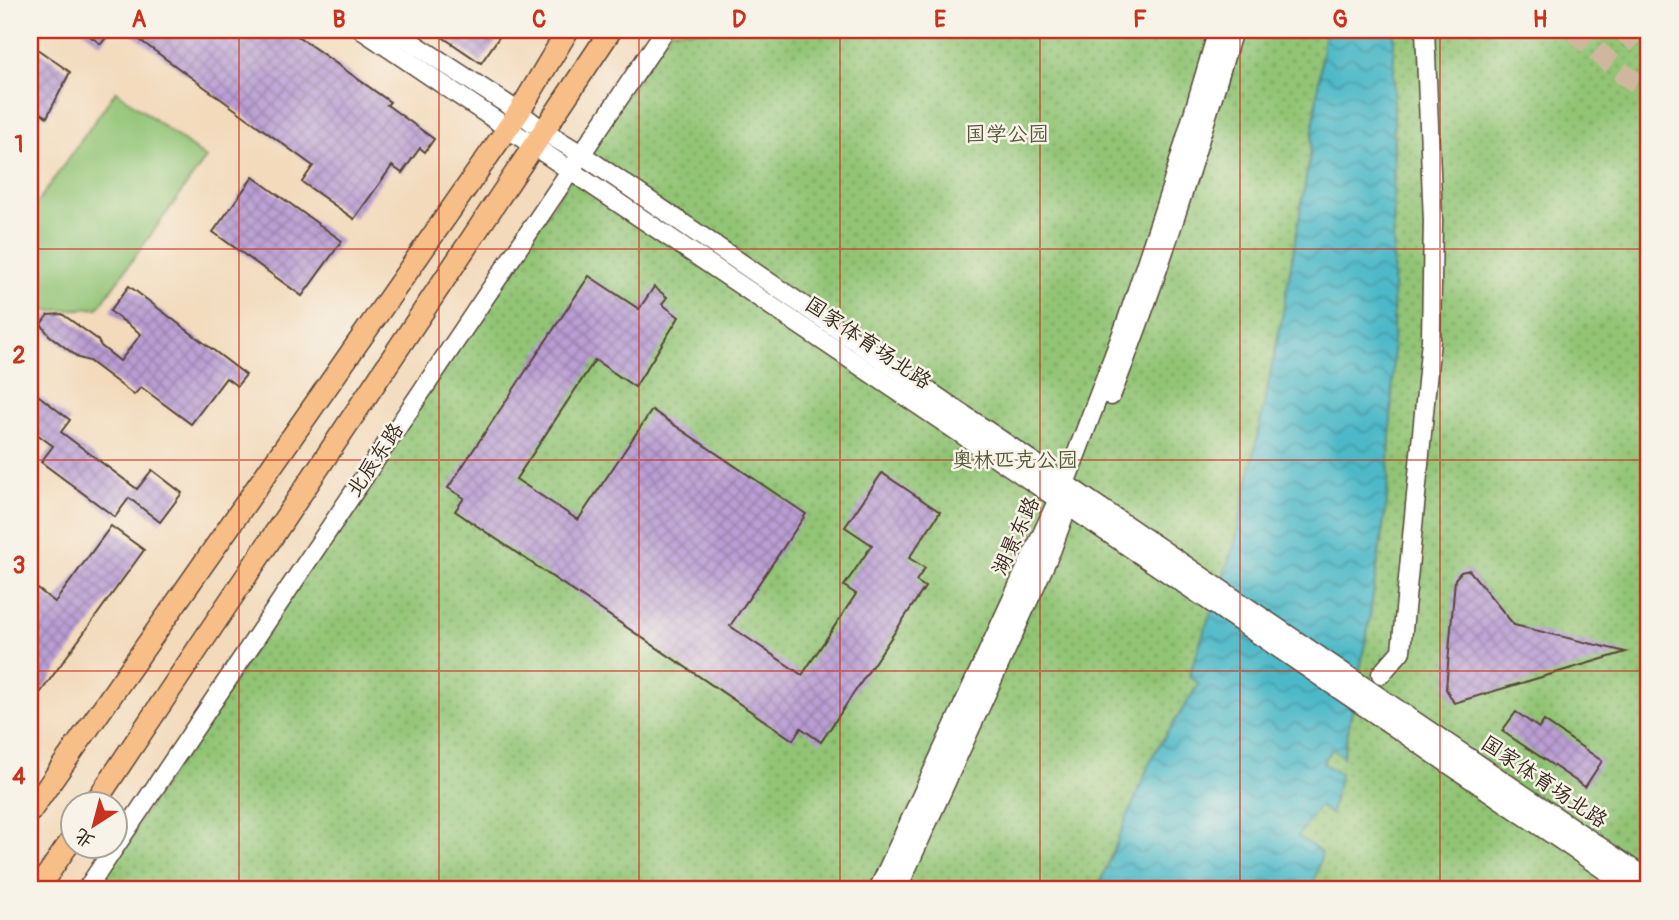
<svg xmlns="http://www.w3.org/2000/svg" width="1679" height="920" font-family="Pangolin,'LXGW WenKai TC',sans-serif">
  <style>
    .grass { fill: #91c475; stroke: #66774a; stroke-width: 2 }
    .park { fill: url(#park-dots); stroke: #66774a; stroke-width: 2 }
    .water { fill: url(#water-waves); stroke: #447273; stroke-width: 2 }
    .building { fill: url(#building-cross-hatch) }
    .lines { fill: none; stroke-linecap: round; stroke-linejoin: round }
    .major-tunnel { stroke: #ceb79c; stroke-width: 21; stroke-dasharray: 21 10; stroke-linecap: butt }
    .minor-casing { stroke: #574436; stroke-width: 21 }
    .major-casing { stroke: #574436; stroke-width: 24 }
    .minor { stroke: #fff; stroke-width: 18 }
    .major { stroke: #f7be88; stroke-width: 21 }
    .grid { fill: none; stroke: #c8321e; stroke-width: 2; stroke-opacity: 0.55 }
    .labels { text-anchor: middle; dominant-baseline: central; stroke-width: 5; stroke-linejoin: round; paint-order: stroke }
    .park-label { font-size: 21px; fill: #555838; stroke: #f7f3e8 }
    .street-label { font-size: 21px; fill: #3b2a1e; stroke: #f7f3e8 }
    .neatline { fill: none; stroke: #c8321e; stroke-width: 2.5 }
    .grid-label { font-size: 23px; text-anchor: middle; font-weight: bold; fill: #c8321e }
  </style>
  <defs>
    <pattern id="park-dots" width="8" height="8" patternUnits="userSpaceOnUse" patternTransform="scale(1.75)"><rect width="8" height="8" fill="#91c475"/><path d="M2 2h.1M6 6h.1" fill="none" stroke="#789f5f" stroke-width="1.8" stroke-linecap="round"/></pattern>
    <pattern id="water-waves" width="16" height="10" patternUnits="userSpaceOnUse" patternTransform="scale(1.75)"><rect width="16" height="10" fill="#4db9c8"/><path d="M0 5q4-4 8 0t8 0" fill="none" stroke="#4197a2"/></pattern>
    <pattern id="building-cross-hatch" width="8" height="8" patternUnits="userSpaceOnUse" patternTransform="scale(1.75)"><rect width="8" height="8" fill="#ba9ed4"/><path d="M0 0l8 8M0 8l8-8" fill="none" stroke="#9881ab"/></pattern>
  </defs>
  <rect width="100%" height="100%" fill="#f7f3e8"/>
  <filter id="ink" filterUnits="userSpaceOnUse"><feTurbulence type="fractalNoise" baseFrequency=".0143" numOctaves="2"/><feDisplacementMap in="SourceGraphic" scale="14" xChannelSelector="R" yChannelSelector="G"/><feConvolveMatrix kernelMatrix="1 2 1 2 8 2 1 2 1" color-interpolation-filters="sRGB"/></filter>
  <filter id="wash" filterUnits="userSpaceOnUse"><feTurbulence type="fractalNoise" baseFrequency=".00686" numOctaves="4" result="noise"/><feDisplacementMap in="SourceGraphic" scale="28" xChannelSelector="R" yChannelSelector="G"/><feGaussianBlur stdDeviation="1.57" result="paint"/><feColorMatrix in="noise" values="0 0 0 0 0 0 0 0 0 0 0 0 0 0 0 0 0 1.4 0 .05"/><feComposite in="paint" operator="in"/></filter>
  <g filter="url(#wash)">
    <rect width="100%" height="100%" fill="#f3dabb"/>
    <!-- grass -->
    <path class="grass" d="M 116,91 L 206,158 L 98,308 L 44,311 L 30,303 L 30,213 Z"/>
    <!-- park -->
    <path class="park" d="M 670,30 L 1649,30 L 1649,890 L 93,890 Z"/>
    <!-- water -->
    <path class="water" d="M 1325,30 L 1394,30 L 1393,379 L 1387,500 L 1368,629 L 1343,757 L 1332,749 L 1323,763 L 1340,774 L 1331,814 L 1319,806 L 1298,836 L 1322,853 L 1312,890 L 1097,890 L 1153,755 L 1199,684 L 1189,676 L 1235,542 L 1281,323 L 1310,155 Z"/>
    <g id="blocks">
      <!-- building -->
      <g class="building">
        <path d="M 81,30 L 112,30 L 101,44 Z"/>
        <path d="M 126,30 L 289,30 L 390,102 L 387,105 L 434,139 L 425,152 L 420,148 L 402,173 L 392,166 L 354,219 L 302,182 L 313,166 Z"/>
        <path d="M 432,30 L 504,30 L 481,63 Z"/>
        <path d="M 30,44 L 70,72 L 47,117 L 30,105 Z"/>
        <path d="M 253,177 L 342,241 L 302,296 L 213,232 Z"/>
        <path d="M 589,276 L 639,309 L 654,287 L 667,297 L 662,304 L 679,317 L 635,387 L 595,360 L 516,479 L 578,520 L 652,410 L 806,514 L 730,626 L 802,675 L 856,594 L 844,586 L 872,545 L 845,527 L 882,473 L 940,512 L 909,558 L 925,568 L 916,581 L 925,587 L 821,742 L 801,728 L 793,740 L 455,511 L 464,498 L 448,488 Z"/>
        <path d="M 129,286 L 246,375 L 237,386 L 226,378 L 191,424 L 141,387 L 134,395 L 89,361 L 79,358 L 49,335 L 41,324 L 48,315 L 62,314 L 97,339 L 101,346 L 120,361 L 141,334 L 110,311 Z"/>
        <path d="M 30,389 L 70,420 L 61,432 L 137,489 L 152,470 L 182,493 L 160,522 L 129,498 L 115,517 L 41,462 L 53,446 L 30,429 Z"/>
        <path d="M 111,526 L 144,550 L 30,707 L 30,637 L 36,628 L 30,623 L 30,583 L 55,602 Z"/>
        <path d="M 1469,570 L 1514,625 L 1626,652 L 1454,703 L 1446,689 L 1455,579 L 1461,572 Z"/>
        <path d="M 1516,712 L 1539,728 L 1544,721 L 1602,761 L 1585,787 L 1502,731 Z"/>
      </g>
    </g>
  </g>
  <g filter="url(#ink)">
    <use href="#blocks" fill-opacity="0" stroke="#574436" stroke-width="2"/>
    <g class="lines">
      <!-- major-tunnel -->
      <g class="major-tunnel">
        <path d="M 1573,30 L 1623,74 L 1649,91"/>
        <path d="M 1622,30 L 1649,52"/>
      </g>
      <defs>
        <g id="minor">
          <path d="M 362,30 L 1203,597 L 1634,890"/>
          <path d="M 393,30 L 519,112 L 542,130 L 581,154 C 937,396 1292,640 1649,880"/>
          <path d="M 1111,396 C 1159,276 1196,153 1233,30"/>
          <path d="M 1381,674 L 1401,651 L 1431,340 L 1433,221 L 1425,30"/>
          <path d="M 86,890 L 665,30"/>
          <path d="M 878,890 L 1065,484 L 1126,323 L 1171,188 L 1218,30"/>
          <path d="M 897,890 L 1052,549 L 1071,497"/>
        </g>
        <g id="major">
          <path d="M 94,804 L 611,30"/>
          <path d="M 30,812 L 519,112 L 568,30"/>
          <path d="M 37,890 L 74,836"/>
        </g>
      </defs>
      <!-- minor casing -->
      <use href="#minor" class="minor-casing"/>
      <!-- major casing -->
      <use href="#major" class="major-casing"/>
      <!-- minor -->
      <use href="#minor" class="minor"/>
      <!-- major -->
      <use href="#major" class="major"/>
    </g>
  </g>
  <!-- grid -->
  <path class="grid" d="M 239,30 L 239,890M 439,30 L 439,890M 639,30 L 639,890M 840,30 L 840,890M 1040,30 L 1040,890M 1240,30 L 1240,890M 1440,30 L 1440,890M 30,249 L 1649,249M 30,460 L 1649,460M 30,671 L 1649,671"/>
  <g class="labels">
    <!-- park labels -->
    <g class="park-label">
      <text x="1007" y="134">国学公园</text>
      <text x="1015" y="460">奥林匹克公园</text>
    </g>
    <!-- street labels -->
    <g class="street-label">
      <text transform="translate(868 343) rotate(34)">国家体育场北路</text>
      <text transform="translate(375 460) rotate(-56)">北辰东路</text>
      <text transform="translate(1016 536) rotate(-65)">湖景东路</text>
      <text transform="translate(1544 782) rotate(34)">国家体育场北路</text>
    </g>
  </g>
  <!-- margin -->
  <rect width="1679" height="920" fill="none" stroke="#f7f3e8" stroke-width="77"/>
  <!-- north arrow -->
  <g transform="translate(94 825) rotate(216)"><circle r="33" fill="#f7f3e8" stroke="#aca397" stroke-width="2"/>
  <path d="M0-5L12 26L0 18L-12 26Z" fill="#c8321e"/>
  <text y="-10" font-size="19" font-weight="bold" text-anchor="middle" fill="#3b2a1e">北</text>
  </g>
  <rect x="38" y="38" width="1602" height="843" class="neatline"/>
  <g class="grid-label">
    <text x="139" y="27">A</text>
    <text x="339" y="27">B</text>
    <text x="539" y="27">C</text>
    <text x="739" y="27">D</text>
    <text x="940" y="27">E</text>
    <text x="1140" y="27">F</text>
    <text x="1340" y="27">G</text>
    <text x="1540" y="27">H</text>
    <text x="19" y="152">1</text>
    <text x="19" y="363">2</text>
    <text x="19" y="573">3</text>
    <text x="19" y="784">4</text>
  </g>
</svg>
